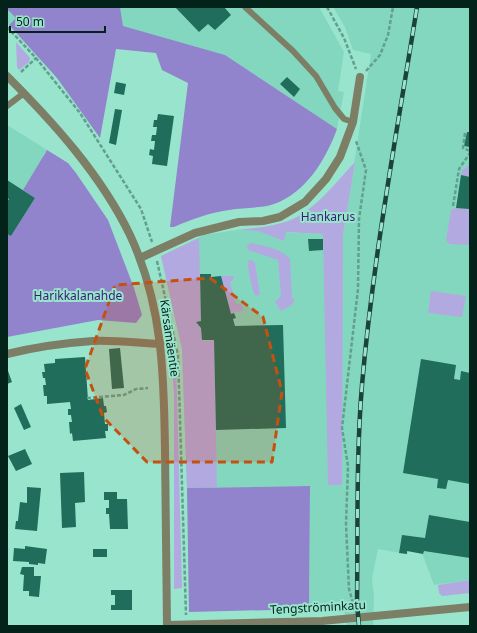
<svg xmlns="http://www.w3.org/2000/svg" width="477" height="633" font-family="'Noto Sans',sans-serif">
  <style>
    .built { fill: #83d7bf }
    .green { fill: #b3a9e1 }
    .forest { fill: #9283cd }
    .building { fill: #1f6d5a }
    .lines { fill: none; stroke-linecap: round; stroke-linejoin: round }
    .path { stroke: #639f8d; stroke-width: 2.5; stroke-dasharray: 4 2; stroke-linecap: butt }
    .service { stroke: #7c7f66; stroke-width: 6 }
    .minor { stroke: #7c7f66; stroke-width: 8 }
    .tertiary { stroke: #7c7f66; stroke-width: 8 }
    .rail-casing { stroke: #1c4339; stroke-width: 4.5 }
    .rail { stroke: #99e4cc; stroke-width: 3; stroke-dasharray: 9; stroke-linecap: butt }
    .marked { fill: #c6510e; fill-opacity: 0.2; stroke: #c6510e; stroke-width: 3; stroke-dasharray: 8 5; stroke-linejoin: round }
    .labels { text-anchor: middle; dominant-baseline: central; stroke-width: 4; stroke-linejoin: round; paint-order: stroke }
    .park-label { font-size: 12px; fill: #3a1c74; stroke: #99e4cc }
    .street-label { font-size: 12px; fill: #02221a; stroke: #99e4cc }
  </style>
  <rect width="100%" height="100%" fill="#99e4cc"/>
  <!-- built -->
  <g class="built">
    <path d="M 120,7 L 319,7 L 344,52 L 338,91 L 344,92 L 337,129 L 225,55 L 122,26 Z"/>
    <path d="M 333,7 L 470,7 L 470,580 L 434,585 L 422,553 L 408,551 L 407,554 L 378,549 L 372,578 L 374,597 L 373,626 L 347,626 L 342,601 L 309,609 L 310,486 L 187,488 L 182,349 L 161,256 L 204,235 L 236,230 L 343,235 L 371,54 L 353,50 L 345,27 Z"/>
    <path d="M 7,9 L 16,18 L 9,25 L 7,22 Z"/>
    <path d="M 7,125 L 47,150 L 43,155 L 51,168 L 7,308 Z"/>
  </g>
  <!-- green -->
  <g class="green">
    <path d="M 16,42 L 30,58 L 29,62 L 19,70 L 17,67 Z"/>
    <path d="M 470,159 L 470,177 L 461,175 L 462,170 L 468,166 Z"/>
    <path d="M 355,162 L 343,235 L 342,485 L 328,485 L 323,234 L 286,232 L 284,241 L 258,231 L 236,230 C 253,228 271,227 288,221 C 315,211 335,183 355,162 Z"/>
    <path d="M 470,199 L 470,245 L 449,244 L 446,240 L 451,210 L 456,208 L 468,209 Z"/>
    <path d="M 199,238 L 201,321 L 196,322 L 201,328 L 202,341 L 214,340 L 217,487 L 187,488 L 182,349 L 161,256 Z"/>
    <path d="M 250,243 C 264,246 281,248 290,259 L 292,299 L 295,299 L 292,305 L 281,311 L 275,302 L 281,296 L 278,260 L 248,250 L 247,246 Z"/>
    <path d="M 249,260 L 252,260 L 255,263 L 260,294 L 257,296 L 254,294 C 252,286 246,266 249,260 Z"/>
    <path d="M 221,276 L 234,276 L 233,280 L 230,282 L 236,304 L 241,304 L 244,310 L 238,312 L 237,311 L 231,314 Z"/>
    <path d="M 431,291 L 466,296 L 462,317 L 428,313 Z"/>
    <path d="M 169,323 L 176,365 L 177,394 L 182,588 L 174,589 L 174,395 L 172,367 L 166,324 Z"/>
    <path d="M 470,580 L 470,593 L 442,596 L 439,593 L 438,585 Z"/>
  </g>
  <!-- forest -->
  <g class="forest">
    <path d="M 7,7 L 120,7 L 123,26 L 225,55 L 337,129 C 326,159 306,193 274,204 C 259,209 244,207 229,210 C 209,213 192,219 174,227 L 170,227 L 188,83 L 162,70 L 156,53 L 116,49 L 100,138 L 57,78 L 9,25 L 16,18 L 7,9 Z"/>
    <path d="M 47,150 L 68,163 L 76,173 L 108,220 L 134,288 L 142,315 L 136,323 L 98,320 L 7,337 L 7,234 L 11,236 L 35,198 L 23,190 Z"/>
    <path d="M 310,486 L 309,609 L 189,612 L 187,488 Z"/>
  </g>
  <!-- building -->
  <g class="building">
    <path d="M 175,7 L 224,7 L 231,15 L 215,30 L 208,24 L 199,32 Z"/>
    <path d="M 287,77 L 300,89 L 294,97 L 280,84 Z"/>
    <path d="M 116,82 L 126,84 L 124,95 L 114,93 Z"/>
    <path d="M 115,109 L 122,110 L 116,145 L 109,143 Z"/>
    <path d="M 158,114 L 174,116 L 167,166 L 152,164 L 153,156 L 149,155 L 150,149 L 154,150 L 155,141 L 151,141 L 152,135 L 156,135 L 157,127 L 153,127 L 154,120 L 157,120 Z"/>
    <path d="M 467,132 L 470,132 L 470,147 L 464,146 Z"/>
    <path d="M 461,175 L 470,177 L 469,209 L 456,208 Z"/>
    <path d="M 7,180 L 35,198 L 11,236 L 7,234 L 7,202 L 9,199 L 7,198 Z"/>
    <path d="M 308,239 L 323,239 L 323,250 L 309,251 Z"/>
    <path d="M 200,274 L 211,274 L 211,277 L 221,276 L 231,314 L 234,313 L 236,318 L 233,319 L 235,326 L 283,325 L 286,428 L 216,430 L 214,340 L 202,340 L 201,328 L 196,322 L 201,321 Z"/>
    <path d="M 120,348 L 124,388 L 112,389 L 109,349 Z"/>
    <path d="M 85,357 L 88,400 L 103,398 L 104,406 L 106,406 L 107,412 L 104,413 L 105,424 L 108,424 L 108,431 L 105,431 L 106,438 L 73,441 L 72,433 L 70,434 L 69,422 L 72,422 L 71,415 L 68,415 L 68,409 L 71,409 L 70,402 L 47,404 L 47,396 L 44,396 L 43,385 L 46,385 L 45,378 L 43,378 L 42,372 L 45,372 L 44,364 L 55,363 L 55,359 Z"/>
    <path d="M 421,359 L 456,365 L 454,379 L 460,380 L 461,371 L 470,373 L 470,484 L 448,480 L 446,489 L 437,488 L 438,479 L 403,473 Z"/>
    <path d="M 8,371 L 12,382 L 7,384 L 7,372 Z"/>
    <path d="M 21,404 L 31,427 L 24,430 L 14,408 Z"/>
    <path d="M 25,449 L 32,464 L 16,471 L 8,456 Z"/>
    <path d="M 84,472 L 85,502 L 75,503 L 76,527 L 62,528 L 60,473 Z"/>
    <path d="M 27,487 L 41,488 L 37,531 L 15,529 L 16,521 L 18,521 L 20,502 L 27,503 Z"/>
    <path d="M 104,492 L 117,492 L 117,499 L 127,499 L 128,529 L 110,529 L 109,514 L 106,514 L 106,508 L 109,508 L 109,500 L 104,500 Z"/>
    <path d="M 429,515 L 470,522 L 470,558 L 424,551 L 423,554 L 407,551 L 407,554 L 399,553 L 402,535 L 425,538 Z"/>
    <path d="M 25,546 L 47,549 L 45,564 L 38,563 L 38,565 L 29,564 L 29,562 L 13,561 L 14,548 L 25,549 Z"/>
    <rect x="93" y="549" width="14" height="8"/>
    <path d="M 22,567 L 34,567 L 34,576 L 41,576 L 39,597 L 29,596 L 29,591 L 23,591 L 24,575 L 20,574 Z"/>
    <path d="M 111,590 L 132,590 L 132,610 L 111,610 L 111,605 L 115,605 L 115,595 L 111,595 Z"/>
  </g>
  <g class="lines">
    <!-- path -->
    <g class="path">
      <path d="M 327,7 L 344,38 L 356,69"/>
      <path d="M 7,27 L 36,58 L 80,113 L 141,209 L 152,242"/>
      <path d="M 366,71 L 380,55 L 388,35 L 393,7"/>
      <path d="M 21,72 L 36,58"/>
      <path d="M 465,133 L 463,148 L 470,151"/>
      <path d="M 453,206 L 459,169 L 470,153"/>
      <path d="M 157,261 L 178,355 L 186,615"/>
      <path d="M 87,398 L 124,395 L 136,389 L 148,388"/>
      <path d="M 353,603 L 349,589 L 346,524 L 348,466 L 342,428 L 358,289 L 359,219 L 366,170 L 356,141"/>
    </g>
    <!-- service -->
    <g class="service">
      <path d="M 245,7 L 293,51 L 316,76 L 335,108 L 344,119 L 353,122"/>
      <path d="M 7,106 L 24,93"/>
    </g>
    <!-- minor -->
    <g class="minor">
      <path d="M 140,258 L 195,233 L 239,222 L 263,221 L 280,217 L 305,202 L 326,179 L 340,157 L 353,122 L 360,77"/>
      <path d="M 7,354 C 35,347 64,343 93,341 C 115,340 138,343 161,344"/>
      <path d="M 167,625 L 322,621 L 470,607"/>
    </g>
    <!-- tertiary -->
    <path class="tertiary" d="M 7,76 C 54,123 101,175 130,235 C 163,306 164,375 165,451 C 166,509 166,568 167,626"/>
    <defs>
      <path id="rail" d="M 359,626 L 357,603 C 358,530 356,457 362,385 C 373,258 397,132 417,7"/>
    </defs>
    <!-- rail casing -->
    <use href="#rail" class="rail-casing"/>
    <!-- rail -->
    <use href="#rail" class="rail"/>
  </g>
  <!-- marked area -->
  <path class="marked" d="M 210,278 L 263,317 L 282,392 L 272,462 L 147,462 L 103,417 L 85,369 L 115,285 Z"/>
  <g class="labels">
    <!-- park labels -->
    <g class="park-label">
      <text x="328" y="216">Hankarus</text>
      <text x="78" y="295">Harikkalanahde</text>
    </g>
    <!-- street labels -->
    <g class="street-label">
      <text transform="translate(170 338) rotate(82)">Kärsämäentie</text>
      <text transform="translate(318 607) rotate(-3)">Tengströminkatu</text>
    </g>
  </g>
  <!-- border -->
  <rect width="477" height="633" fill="none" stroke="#02221a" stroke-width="16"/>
  <!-- scale -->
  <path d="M10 26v6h95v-6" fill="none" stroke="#02221a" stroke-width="2"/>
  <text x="16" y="26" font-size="12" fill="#02221a" stroke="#99e4cc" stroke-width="3" paint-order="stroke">50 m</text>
</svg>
